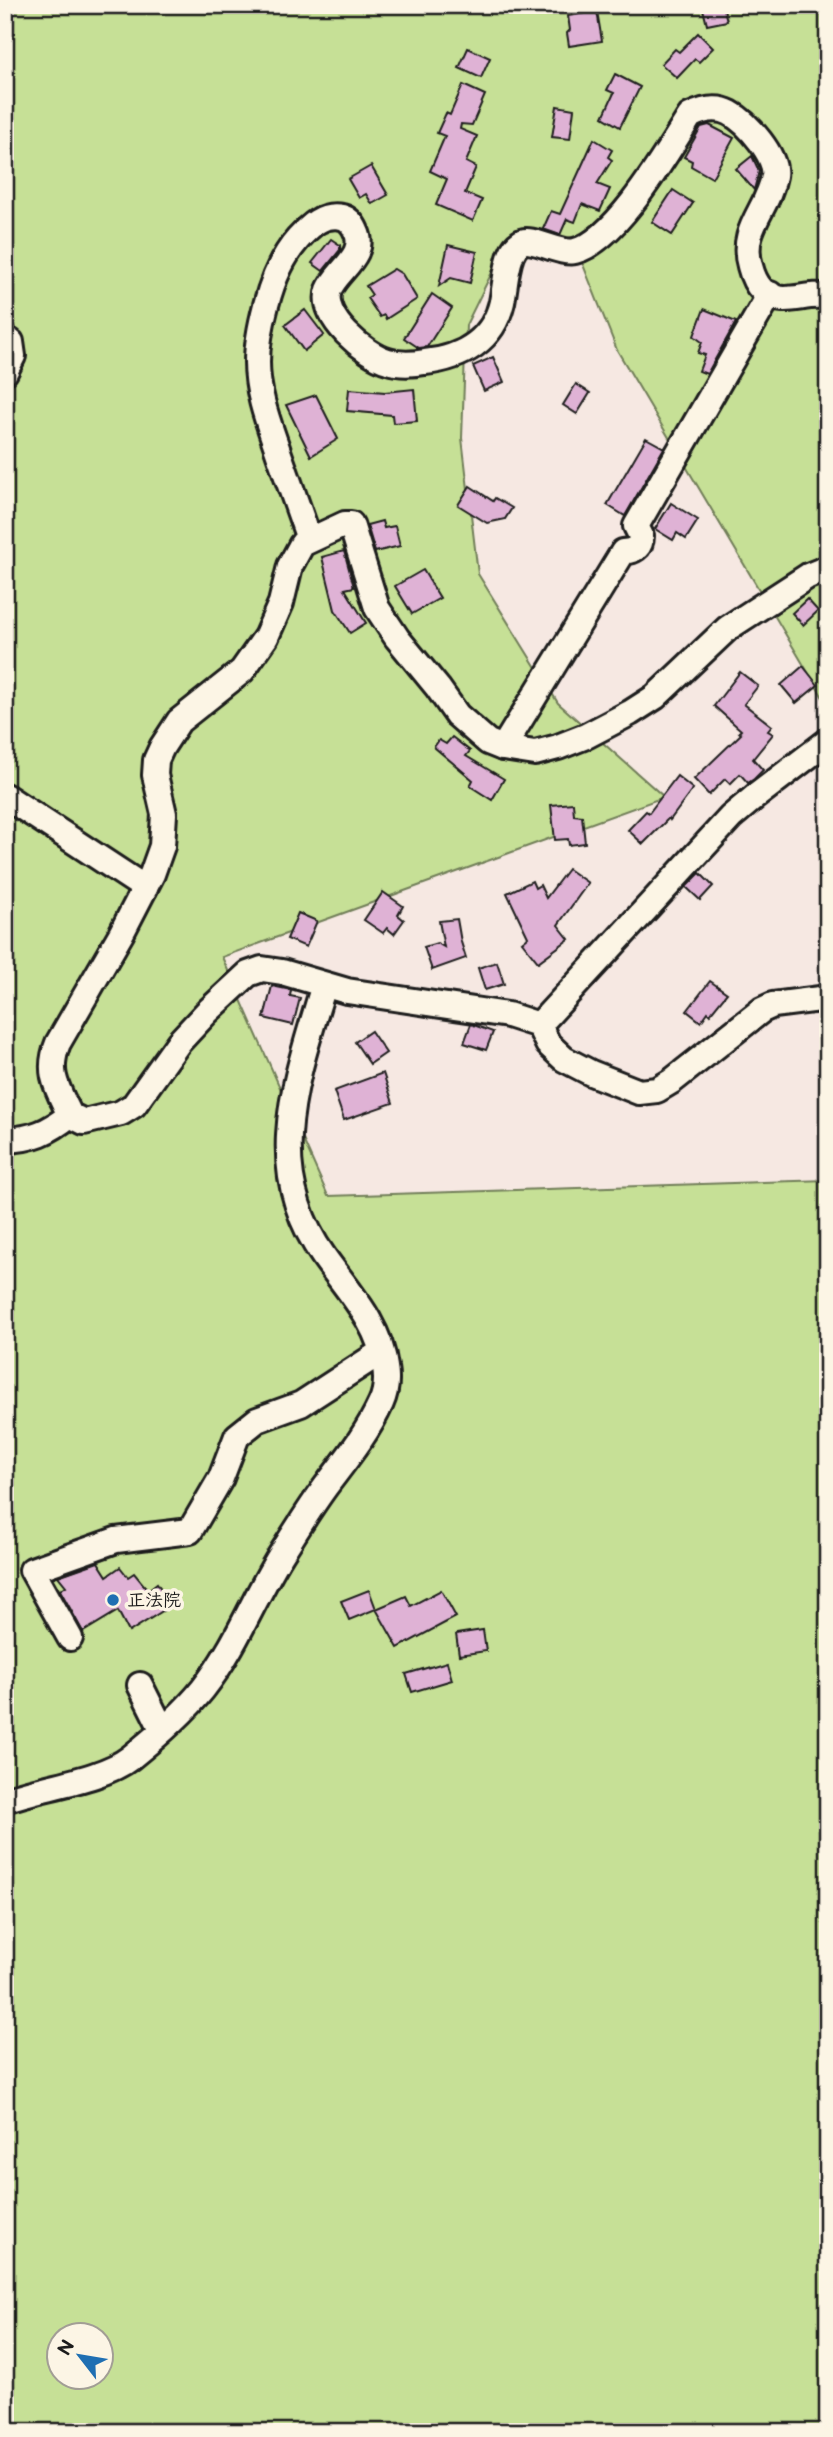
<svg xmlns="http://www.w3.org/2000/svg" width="833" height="2437" font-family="'Balsamiq Sans','Klee One',sans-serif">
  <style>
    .green { fill: #c6e096; stroke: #717e59; stroke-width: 2; fill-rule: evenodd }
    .building { fill: #dfb2d5; stroke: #1c1c1c; stroke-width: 2 }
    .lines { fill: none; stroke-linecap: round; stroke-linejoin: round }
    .minor-casing { stroke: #1c1c1c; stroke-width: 30 }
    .minor { stroke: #fcf5e5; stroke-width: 24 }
    .poi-dot { fill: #1f6fb2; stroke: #fcf5e5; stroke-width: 2.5 }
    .labels { text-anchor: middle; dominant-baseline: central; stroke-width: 7; stroke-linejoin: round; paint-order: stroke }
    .poi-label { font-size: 18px; font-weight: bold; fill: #1c1c1c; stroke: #fcf5e5; text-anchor: start }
  </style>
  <rect width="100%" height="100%" fill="#f6e8e2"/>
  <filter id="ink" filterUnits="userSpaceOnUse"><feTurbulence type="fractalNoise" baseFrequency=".0143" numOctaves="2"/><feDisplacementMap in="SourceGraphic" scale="14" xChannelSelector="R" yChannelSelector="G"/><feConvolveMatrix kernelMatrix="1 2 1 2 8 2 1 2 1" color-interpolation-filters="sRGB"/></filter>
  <g filter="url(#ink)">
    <!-- green -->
    <path class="green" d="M 5,5 L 828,5 L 828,706 L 617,350 L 572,237 L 498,260 L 466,325 L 462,438 L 478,574 L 558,703 L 664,797 L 222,957 L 328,1196 L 828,1180 L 828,2432 L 5,2432 ZM 60,2336 L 102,2336 L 102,2378 L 60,2378 Z"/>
    <!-- building -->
    <g class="building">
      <path d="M 702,5 L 723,5 L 727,21 L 707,25 Z"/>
      <path d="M 597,11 L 602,41 L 569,46 L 567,33 L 570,30 L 568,16 Z"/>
      <path d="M 698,33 L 713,48 L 699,62 L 695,59 L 677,78 L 661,64 L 675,49 L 679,52 Z"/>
      <path d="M 468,48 L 490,58 L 481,78 L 459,68 Z"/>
      <path d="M 615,74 L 640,87 L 620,127 L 603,117 L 614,93 L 607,90 Z"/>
      <path d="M 463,85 L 485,95 L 472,125 L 461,124 L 460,129 L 477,136 L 466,162 L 476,167 L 465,193 L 482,200 L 473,221 L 436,205 L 447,179 L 430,171 L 445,136 L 437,133 L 446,113 L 450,115 Z"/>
      <path d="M 557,106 L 574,109 L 570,139 L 552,137 Z"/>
      <path d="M 709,125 L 734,138 L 712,178 L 691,166 L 692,161 L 684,157 L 701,127 Z"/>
      <path d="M 594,139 L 612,150 L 608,157 L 612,160 L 597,184 L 610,189 L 600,211 L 582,204 L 575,222 L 567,219 L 560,235 L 543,229 L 551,211 L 560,214 Z"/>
      <path d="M 752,156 L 759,171 L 754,190 L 736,169 Z"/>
      <path d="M 371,166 L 388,195 L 372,204 L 366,194 L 359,198 L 348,179 Z"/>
      <path d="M 673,190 L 693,203 L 672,235 L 652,222 Z"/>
      <path d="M 331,239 L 340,245 L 340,250 L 323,271 L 312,263 Z"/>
      <path d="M 448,245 L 477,252 L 470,283 L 451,278 L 439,286 Z"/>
      <path d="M 394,269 L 402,274 L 417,299 L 386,319 L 384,315 L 380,317 L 367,298 L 372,295 L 366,286 Z"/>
      <path d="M 432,294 L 452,308 L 427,347 L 419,348 L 404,338 Z"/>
      <path d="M 704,309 L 736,322 L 707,374 L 699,371 L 705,355 L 698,353 L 702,342 L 694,336 Z"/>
      <path d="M 305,310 L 324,335 L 304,351 L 285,325 Z"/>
      <path d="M 493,357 L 504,382 L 484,391 L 473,366 Z"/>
      <path d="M 576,384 L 590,393 L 577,414 L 563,405 Z"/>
      <path d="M 349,389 L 385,392 L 414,389 L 417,421 L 393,423 L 392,415 L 347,411 Z"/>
      <path d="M 316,395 L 338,439 L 311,456 L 286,405 Z"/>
      <path d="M 646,438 L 664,448 L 625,516 L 607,505 Z"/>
      <path d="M 470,486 L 493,501 L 495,498 L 512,508 L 505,519 L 487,523 L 458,505 Z"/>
      <path d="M 671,503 L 698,520 L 686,539 L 677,533 L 673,540 L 655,529 Z"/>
      <path d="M 382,521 L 384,528 L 395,526 L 400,546 L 375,552 L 367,525 Z"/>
      <path d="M 344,551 L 354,587 L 345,589 L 366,623 L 350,633 L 335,610 L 322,557 Z"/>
      <path d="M 423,570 L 440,598 L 412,614 L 395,586 Z"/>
      <path d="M 807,599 L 818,611 L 803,625 L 792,613 Z"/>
      <path d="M 803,666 L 818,685 L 796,703 L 781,685 Z"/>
      <path d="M 740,672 L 758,686 L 744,704 L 772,726 L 768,731 L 773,734 L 753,759 L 763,770 L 754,779 L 748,783 L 740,774 L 730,784 L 725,779 L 709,795 L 694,779 L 741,734 L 739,732 L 741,730 L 714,706 Z"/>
      <path d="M 452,737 L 470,751 L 466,756 L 504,779 L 492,800 L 470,786 L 473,780 L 434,747 L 439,740 L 446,744 Z"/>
      <path d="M 677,776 L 693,789 L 670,820 L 669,818 L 643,844 L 628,830 L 646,811 L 649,813 Z"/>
      <path d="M 573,803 L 574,815 L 582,816 L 585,843 L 569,845 L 568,839 L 555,840 L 551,805 Z"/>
      <path d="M 568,869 L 588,883 L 558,925 L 569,939 L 538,962 L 522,942 L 528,937 L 507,893 L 532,881 L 535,888 L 540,885 L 546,898 Z"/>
      <path d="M 700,873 L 713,886 L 700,900 L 686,887 Z"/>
      <path d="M 383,892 L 403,906 L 398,915 L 404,920 L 394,934 L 387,928 L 383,933 L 364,920 Z"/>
      <path d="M 298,913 L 317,921 L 306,947 L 287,939 Z"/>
      <path d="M 457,919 L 461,942 L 466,958 L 432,970 L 424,947 L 437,943 L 444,947 L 439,921 Z"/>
      <path d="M 497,962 L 504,984 L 485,990 L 478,968 Z"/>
      <path d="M 710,981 L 727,993 L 710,1014 L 708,1012 L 701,1022 L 687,1011 Z"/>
      <path d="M 272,986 L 291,990 L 290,996 L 300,998 L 293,1025 L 264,1018 Z"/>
      <path d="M 471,1024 L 493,1032 L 486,1050 L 464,1043 Z"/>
      <path d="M 371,1031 L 386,1053 L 370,1064 L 355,1042 Z"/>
      <path d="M 383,1073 L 393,1103 L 344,1120 L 334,1091 Z"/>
      <path d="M 98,1562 L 107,1576 L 120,1567 L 128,1577 L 134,1573 L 148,1590 L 157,1583 L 172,1605 L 129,1632 L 118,1611 L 83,1632 L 60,1590 L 66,1586 L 58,1576 Z"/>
      <path d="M 369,1590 L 376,1609 L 349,1620 L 341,1601 Z"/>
      <path d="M 441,1590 L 456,1617 L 398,1648 L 376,1609 L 406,1596 L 411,1606 Z"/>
      <path d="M 483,1630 L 486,1651 L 459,1655 L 456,1634 Z"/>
      <path d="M 447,1662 L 452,1680 L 412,1692 L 406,1674 Z"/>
    </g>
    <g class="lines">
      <defs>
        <g id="minor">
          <path d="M 5,338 L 11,342 L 13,356 L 5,372"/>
          <path d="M 309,539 C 299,510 289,482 279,454 C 269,424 257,395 257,362 C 257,343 261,324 266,305 C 272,282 282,257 298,239 C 310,226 322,213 342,217 C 349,219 353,224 356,231 C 368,255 336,271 329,290 C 319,317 366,355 388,361 C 400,365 413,364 425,362 C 462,358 493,341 502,302 C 504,292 505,281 507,271 C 509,261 511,249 520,243 C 530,235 560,255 575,251 C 617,240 667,152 690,116 C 702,110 717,106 730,113 C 747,122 778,157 774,176 C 768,210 739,229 750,266 C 752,274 756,284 762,290 C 782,309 806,291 828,297"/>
          <path d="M 828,568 L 808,576 L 728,628 L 655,697 L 630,713 L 586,736 L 558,747 L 535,753 L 503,748 L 488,742 L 457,715 L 438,688 L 397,638 L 377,608 L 351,524 L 345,524 L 302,544 L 290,566 L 281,603 L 266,637 L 242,671 L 179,721 L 162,747 L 156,760 L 155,775 L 164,814 L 162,846 L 152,874 L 121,934 L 58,1043 C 46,1072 57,1088 70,1115 L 84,1122 L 121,1113 L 134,1105 L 179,1042 L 207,1012 L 248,974 L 262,969 L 282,972 L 347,991 L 508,1015 L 539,1025 L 548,1044 L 564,1059 L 591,1073 L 639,1092 L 657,1090 L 672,1081 L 762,1010 L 773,1005 L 828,998"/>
          <path d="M 503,748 L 623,552 C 633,551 641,548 641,536 L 636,526 L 770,294"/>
          <path d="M 5,796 L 145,888"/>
          <path d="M 539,1025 L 731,817 L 756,796 L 828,741"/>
          <path d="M 5,1140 C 33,1139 49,1132 70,1115"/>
          <path d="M 70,1638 L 32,1570 L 116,1540 L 190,1531 L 221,1478 L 237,1436 L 257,1420 L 301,1404 L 381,1352"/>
          <path d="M 140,1685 L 162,1729"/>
          <path d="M 5,1800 C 40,1787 102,1780 130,1758 C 155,1738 183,1714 203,1689 C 237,1646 255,1594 285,1548 C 299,1526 313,1503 329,1482 C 348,1457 368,1432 381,1403 C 386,1392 387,1379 385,1367 C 380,1324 348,1291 324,1257 C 261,1169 296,1079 324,985"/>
        </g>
      </defs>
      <!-- minor casing -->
      <use href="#minor" class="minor-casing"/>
      <!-- minor -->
      <use href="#minor" class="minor"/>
    </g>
  </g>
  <!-- markers -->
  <circle class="poi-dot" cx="113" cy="1600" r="7"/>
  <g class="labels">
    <!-- poi labels -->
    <g class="poi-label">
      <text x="127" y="1600">正法院</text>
    </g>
  </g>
  <!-- margin -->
  <rect width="833" height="2437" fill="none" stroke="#fcf5e5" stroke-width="28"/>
  <rect x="14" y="14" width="805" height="2409" fill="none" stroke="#1c1c1c" stroke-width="2.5" filter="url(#ink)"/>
  <!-- north arrow -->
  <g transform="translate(80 2356) rotate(301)"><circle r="33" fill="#fcf5e5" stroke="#a29e95" stroke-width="2"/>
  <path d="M0-5L12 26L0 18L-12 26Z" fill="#1f6fb2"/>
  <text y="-10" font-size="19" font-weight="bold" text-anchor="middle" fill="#1c1c1c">N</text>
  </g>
</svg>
